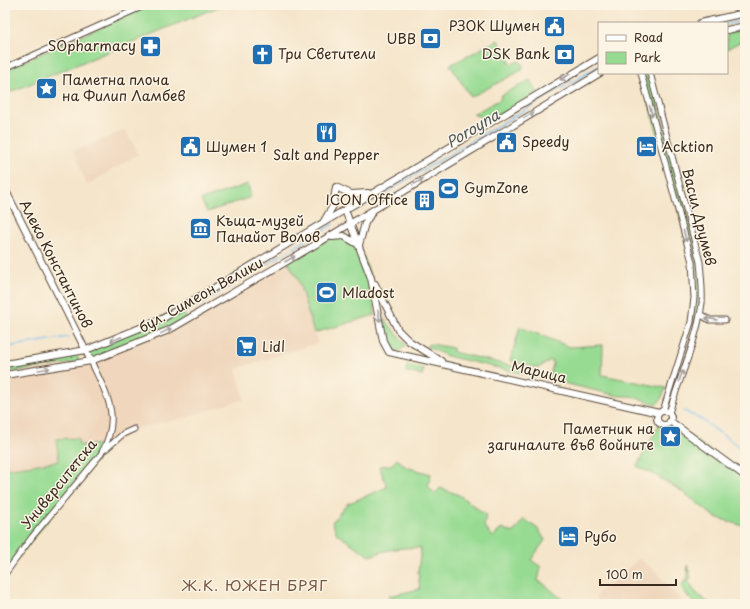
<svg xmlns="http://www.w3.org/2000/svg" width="750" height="609" font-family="'Playpen Sans',sans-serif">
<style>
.built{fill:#efd6bc}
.green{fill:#97db93;stroke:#698258}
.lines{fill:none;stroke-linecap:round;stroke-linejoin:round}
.stream{stroke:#7abff1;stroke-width:1.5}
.tertiary-casing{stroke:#574638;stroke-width:7}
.secondary-casing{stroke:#574638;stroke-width:8}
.tertiary{stroke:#fff;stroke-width:5}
.secondary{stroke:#fff;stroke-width:6}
.oneway{stroke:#a79f9a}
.labels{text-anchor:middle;stroke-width:3;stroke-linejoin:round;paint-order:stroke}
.poi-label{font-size:14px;fill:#3b2a1e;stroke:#fcf5e5;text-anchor:start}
.street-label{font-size:14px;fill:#3b2a1e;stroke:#fcf5e5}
.water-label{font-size:15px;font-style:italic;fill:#4e575d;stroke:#fcf5e5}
.neighbourhood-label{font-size:15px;letter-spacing:1px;fill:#785744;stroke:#fcf5e5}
</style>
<rect width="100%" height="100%" fill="#fcf5e5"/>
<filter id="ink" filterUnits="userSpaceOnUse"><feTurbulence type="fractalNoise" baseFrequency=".025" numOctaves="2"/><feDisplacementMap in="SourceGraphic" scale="8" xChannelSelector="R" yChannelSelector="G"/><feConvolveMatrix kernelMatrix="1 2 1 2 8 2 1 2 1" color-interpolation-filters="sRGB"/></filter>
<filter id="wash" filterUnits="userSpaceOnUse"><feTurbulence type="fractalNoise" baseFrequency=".012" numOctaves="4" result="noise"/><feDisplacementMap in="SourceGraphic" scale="16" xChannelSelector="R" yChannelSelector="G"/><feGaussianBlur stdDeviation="0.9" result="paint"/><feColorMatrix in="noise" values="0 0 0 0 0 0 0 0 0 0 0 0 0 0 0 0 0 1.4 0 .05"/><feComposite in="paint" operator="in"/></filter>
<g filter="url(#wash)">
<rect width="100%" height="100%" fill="#f5e5ca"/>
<path class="built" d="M125,130L138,154L87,185L74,151Z
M287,261L298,279L317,343L236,369L245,399L187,417L134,429L101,454L99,445H78V438L56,439L59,461L5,469V375L78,364L149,339Z
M639,559L653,568L684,604H598L596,595Z"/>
<path class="green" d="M150,5H223L5,94V70Z
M745,29V39L727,49V33Z
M498,40L511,64L520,61L523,67L522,70L471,97L450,65Z
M641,73H650L700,262V314L695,323L693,321L692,262Z
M530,80L538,93L495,119L484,118L473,114L501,99L500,96Z
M248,184L251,197L207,212L201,200Z
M336,236L359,245L371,278L375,315L314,333L298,279L287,261Z
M181,308L187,319L91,361L86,350Z
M383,317L406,345L405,347L397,352L388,348Z
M520,327L570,347L603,345L602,375L666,388L660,401L656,404L631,396H619L447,356L426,346L430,344L453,348V352L550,375L553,364L551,360L538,368L510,361Z
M77,354L79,362L5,373V365Z
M407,365L424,369L422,375L406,372Z
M670,421L745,476V522L740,525L715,517L683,492L660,478L637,466L660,423L666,424Z
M78,438L79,445H99L101,454L5,574V469L59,461L56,439Z
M397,459L406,467L431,474L428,486L435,494L440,488L459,495L486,515L484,526L493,537L502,528L513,533L524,519L538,529L545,540L531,560L541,567L538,581C548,585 552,592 561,598L562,601L558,604H391L389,596L420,589L418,572L421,548C403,547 387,549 370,556L337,534L332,522L347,504L387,487L379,466L391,465Z
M687,565L691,578L688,579C692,591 701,598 711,604H694L681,587L682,586V584L685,583L684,580L688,579Z"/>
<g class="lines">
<path class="stream" d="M727,24L745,20
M356,210L599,66
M195,307L333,224
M184,313L188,310
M7,347L68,337
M684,411L702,420L745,451"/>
</g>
</g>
<g filter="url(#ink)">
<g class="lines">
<defs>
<path id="tertiary" d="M5,68L146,5
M641,73L692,262L694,298L691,322L663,411
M650,73L700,262C701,275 703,290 702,303C697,341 680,376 669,413
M700,314L709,320H725
M106,449L123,434L134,429
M5,574L32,537L101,454C122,417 107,396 91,361"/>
<path id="secondary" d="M700,23L745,13
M727,30L745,26
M5,189L91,361
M345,210L371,278L383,341L389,352L659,413
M324,221L333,206L336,187L351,194L368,193
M332,237L344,236L359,245L365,223L372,212
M375,284L398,330L409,341L441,361
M5,364L86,350L162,319L599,58
M5,375L91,361L169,330L325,239L600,73
M657 418a7 7 0 1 1 14 0a7 7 0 1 1-14 0Z
M670,421L745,476"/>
</defs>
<use href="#tertiary" class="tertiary-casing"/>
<use href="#secondary" class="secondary-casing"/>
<use href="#tertiary" class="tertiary"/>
<use href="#secondary" class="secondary"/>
</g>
<defs><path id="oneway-shaft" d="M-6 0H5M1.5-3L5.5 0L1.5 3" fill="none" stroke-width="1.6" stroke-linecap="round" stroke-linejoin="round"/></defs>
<g class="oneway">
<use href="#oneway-shaft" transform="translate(565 77) rotate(150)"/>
<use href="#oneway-shaft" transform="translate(651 111) rotate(75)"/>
<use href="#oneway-shaft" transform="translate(529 115) rotate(-30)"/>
<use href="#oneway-shaft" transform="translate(418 182) rotate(-31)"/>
<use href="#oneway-shaft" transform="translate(685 236) rotate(75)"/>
<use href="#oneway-shaft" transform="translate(290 259) rotate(-30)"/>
<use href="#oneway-shaft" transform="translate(379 316) rotate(79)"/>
<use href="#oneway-shaft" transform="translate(711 319) rotate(-172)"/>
<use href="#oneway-shaft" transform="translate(166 331) rotate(-26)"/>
<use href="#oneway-shaft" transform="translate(116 339) rotate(158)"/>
<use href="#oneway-shaft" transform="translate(44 369) rotate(-9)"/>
<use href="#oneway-shaft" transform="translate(681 376) rotate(-71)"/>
</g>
</g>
<defs>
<symbol id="civic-square" viewBox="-11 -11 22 22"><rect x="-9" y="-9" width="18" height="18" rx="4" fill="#1f6fb2" stroke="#fcf5e5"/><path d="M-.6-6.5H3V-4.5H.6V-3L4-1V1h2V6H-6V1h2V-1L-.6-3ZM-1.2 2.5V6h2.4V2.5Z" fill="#fff"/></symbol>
<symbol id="bank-square" viewBox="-11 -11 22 22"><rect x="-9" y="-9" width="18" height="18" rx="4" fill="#1f6fb2" stroke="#fcf5e5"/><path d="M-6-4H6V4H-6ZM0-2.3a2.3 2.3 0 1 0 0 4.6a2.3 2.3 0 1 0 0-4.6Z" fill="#fff"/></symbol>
<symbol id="pharmacy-square" viewBox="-11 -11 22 22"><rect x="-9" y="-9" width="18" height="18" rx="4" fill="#1f6fb2" stroke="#fcf5e5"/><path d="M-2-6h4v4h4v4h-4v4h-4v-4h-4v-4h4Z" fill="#fff"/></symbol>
<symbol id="church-square" viewBox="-11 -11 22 22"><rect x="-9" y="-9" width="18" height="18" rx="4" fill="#1f6fb2" stroke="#fcf5e5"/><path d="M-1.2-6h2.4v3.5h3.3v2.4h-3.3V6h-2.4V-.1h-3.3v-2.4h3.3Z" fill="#fff"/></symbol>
<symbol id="sight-square" viewBox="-11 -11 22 22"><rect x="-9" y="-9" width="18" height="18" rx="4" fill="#1f6fb2" stroke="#fcf5e5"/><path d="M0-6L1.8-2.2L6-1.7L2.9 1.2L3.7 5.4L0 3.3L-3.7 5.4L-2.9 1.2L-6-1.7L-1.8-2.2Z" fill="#fff"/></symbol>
<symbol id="restaurant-square" viewBox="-11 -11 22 22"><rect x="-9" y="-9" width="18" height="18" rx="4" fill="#1f6fb2" stroke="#fcf5e5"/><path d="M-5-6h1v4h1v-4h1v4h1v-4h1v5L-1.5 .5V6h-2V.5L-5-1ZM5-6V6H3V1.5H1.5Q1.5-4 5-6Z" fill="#fff"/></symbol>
<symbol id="hotel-square" viewBox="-11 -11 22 22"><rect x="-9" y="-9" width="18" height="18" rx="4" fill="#1f6fb2" stroke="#fcf5e5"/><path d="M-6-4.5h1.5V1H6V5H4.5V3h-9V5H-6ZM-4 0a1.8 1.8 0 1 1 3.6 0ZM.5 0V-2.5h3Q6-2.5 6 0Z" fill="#fff"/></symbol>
<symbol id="stadium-square" viewBox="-11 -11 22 22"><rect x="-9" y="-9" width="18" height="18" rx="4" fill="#1f6fb2" stroke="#fcf5e5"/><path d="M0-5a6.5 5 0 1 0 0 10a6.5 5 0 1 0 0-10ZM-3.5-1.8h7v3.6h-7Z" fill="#fff"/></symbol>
<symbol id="building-square" viewBox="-11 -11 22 22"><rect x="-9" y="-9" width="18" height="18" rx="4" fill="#1f6fb2" stroke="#fcf5e5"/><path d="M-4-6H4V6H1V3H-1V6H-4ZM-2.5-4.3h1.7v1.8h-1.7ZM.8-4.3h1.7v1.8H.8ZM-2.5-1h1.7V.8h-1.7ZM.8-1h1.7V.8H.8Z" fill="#fff"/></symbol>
<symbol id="museum-square" viewBox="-11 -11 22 22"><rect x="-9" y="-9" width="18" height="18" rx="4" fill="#1f6fb2" stroke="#fcf5e5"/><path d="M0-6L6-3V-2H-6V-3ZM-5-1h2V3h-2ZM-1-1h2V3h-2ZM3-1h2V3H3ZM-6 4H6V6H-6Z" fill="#fff"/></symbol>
<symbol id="supermarket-square" viewBox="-11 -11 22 22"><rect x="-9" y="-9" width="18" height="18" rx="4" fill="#1f6fb2" stroke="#fcf5e5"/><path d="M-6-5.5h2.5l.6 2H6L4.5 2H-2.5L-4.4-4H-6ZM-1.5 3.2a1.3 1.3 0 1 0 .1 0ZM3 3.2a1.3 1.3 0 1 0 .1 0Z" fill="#fff"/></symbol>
</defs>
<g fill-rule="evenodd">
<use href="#civic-square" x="542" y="14" width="25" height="25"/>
<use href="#bank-square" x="418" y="26" width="25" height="25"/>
<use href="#pharmacy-square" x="138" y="34" width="25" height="25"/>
<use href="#church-square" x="250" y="42" width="25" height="25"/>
<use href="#bank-square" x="552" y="42" width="25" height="25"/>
<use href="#sight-square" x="34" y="76" width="25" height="25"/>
<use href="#restaurant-square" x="314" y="120" width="25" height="25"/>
<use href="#civic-square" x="494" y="130" width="25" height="25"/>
<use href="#civic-square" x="178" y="134" width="25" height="25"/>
<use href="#hotel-square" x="634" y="134" width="25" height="25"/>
<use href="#stadium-square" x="436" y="176" width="25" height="25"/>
<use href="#building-square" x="412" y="188" width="25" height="25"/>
<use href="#museum-square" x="188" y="216" width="25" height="25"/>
<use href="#stadium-square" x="314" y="280" width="25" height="25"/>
<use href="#supermarket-square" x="234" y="334" width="25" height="25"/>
<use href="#sight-square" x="658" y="424" width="25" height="25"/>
<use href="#hotel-square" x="556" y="524" width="25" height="25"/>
</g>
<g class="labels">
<g class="poi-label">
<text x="540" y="31" text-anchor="end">РЗОК Шумен</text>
<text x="416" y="44" text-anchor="end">UBB</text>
<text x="136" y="51" text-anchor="end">SOpharmacy</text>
<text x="278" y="59">Три Светители</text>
<text x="550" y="59" text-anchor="end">DSK Bank</text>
<text x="62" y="85">Паметна плоча<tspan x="62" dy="16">на Филип Ламбев</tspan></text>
<text x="522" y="147">Speedy</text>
<text x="206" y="152">Шумен 1</text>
<text x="662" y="152">Acktion</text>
<text x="326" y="160" text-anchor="middle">Salt and Pepper</text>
<text x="464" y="193">GymZone</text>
<text x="408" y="205" text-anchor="end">ICON Office</text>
<text x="216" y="226">Къща-музей<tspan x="216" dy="16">Панайот Волов</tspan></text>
<text x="342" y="298">Mladost</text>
<text x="262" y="352">Lidl</text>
<text x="654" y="434" text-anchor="end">Паметник на<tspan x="654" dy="16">загиналите във войните</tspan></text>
<text x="584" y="542">Рубо</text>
</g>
<g class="street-label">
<text transform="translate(699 217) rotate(76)" y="5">Васил Друмев</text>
<text transform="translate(56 264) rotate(63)" y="5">Алеко Константинов</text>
<text transform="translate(201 295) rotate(-29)" y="5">бул. Симеон Велики</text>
<text transform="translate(539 372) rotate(13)" y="5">Марица</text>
<text transform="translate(59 484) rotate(-51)" y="5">Университетска</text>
</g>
<g class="water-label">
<text transform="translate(473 129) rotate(-31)" y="5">Poroyna</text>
</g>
<g class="neighbourhood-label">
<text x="255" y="591">Ж.К. ЮЖЕН БРЯГ</text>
</g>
</g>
<rect width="750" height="609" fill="none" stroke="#fcf5e5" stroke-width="20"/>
<rect x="598" y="22" width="130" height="52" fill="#fcf5e5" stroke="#afa495"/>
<rect x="606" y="35" width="20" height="6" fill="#ffffff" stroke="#afa495"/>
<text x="634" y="42" font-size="12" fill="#3b2a1e">Road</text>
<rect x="606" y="52" width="20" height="12" fill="#97db93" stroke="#afa495"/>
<text x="634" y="62" font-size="12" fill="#3b2a1e">Park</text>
<path d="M600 579v6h76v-6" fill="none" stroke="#3b2a1e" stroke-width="2"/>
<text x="606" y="579" font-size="12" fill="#3b2a1e" stroke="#fcf5e5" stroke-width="3" paint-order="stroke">100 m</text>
</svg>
